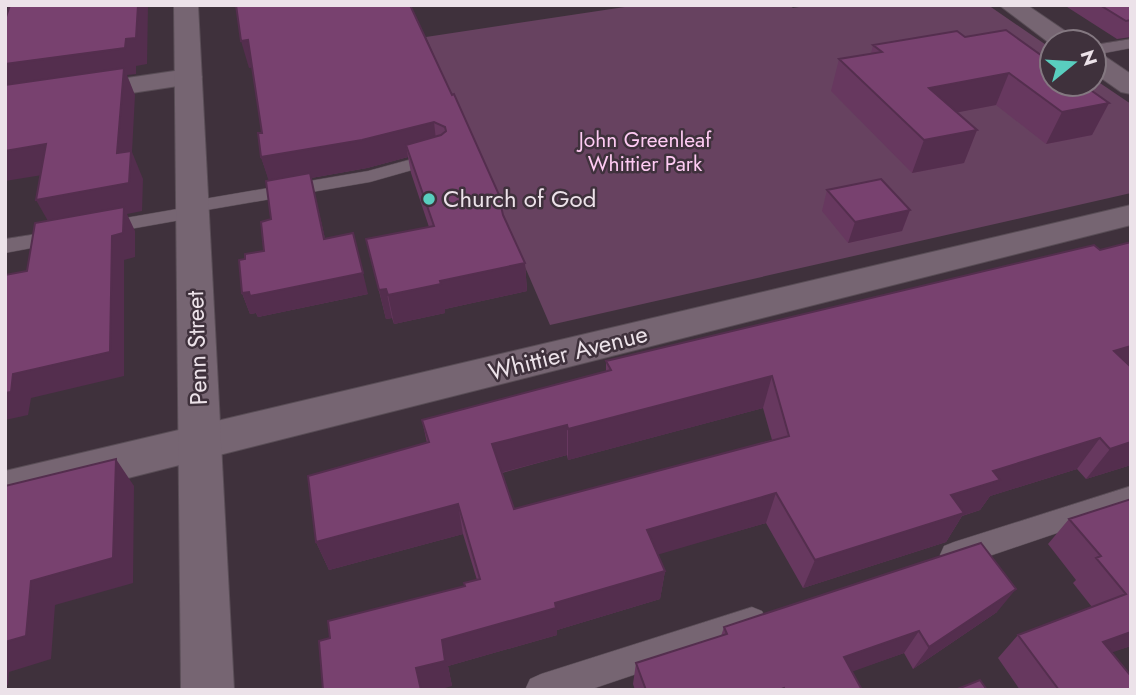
<svg xmlns="http://www.w3.org/2000/svg" width="1136" height="695" font-family="Jost,sans-serif">
<style>
.green{fill:#674260}
.lines{fill:none;stroke-linecap:round;stroke-linejoin:round}
.lane-casing{stroke:#594d56;stroke-width:1}
.street-casing{stroke:#594d56;stroke-width:2}
.secondary-casing{stroke:#594d56;stroke-width:2}
.lane{fill:#766572;fill-rule:evenodd}
.street{fill:#766572;fill-rule:evenodd}
.secondary{fill:#766572;fill-rule:evenodd}
.wall{fill:#67385f;fill-rule:evenodd}
.shaded-wall{fill:#542e4e}
.building{fill:#78416f;stroke:#542e4e;stroke-width:2;fill-rule:evenodd}
.poi-dot{fill:#59cebf;stroke:#3f313c;stroke-width:2.5}
.labels{text-anchor:middle;stroke-width:5;stroke-linejoin:round;paint-order:stroke}
.far-park-label{font-size:21px;fill:#fecbf3;stroke:#3f313c}
.poi-label{font-size:24px;fill:#ece2e9;stroke:#3f313c;text-anchor:start}
.street-label{font-size:24px;fill:#ece2e9;stroke:#3f313c}
</style>
<rect width="100%" height="100%" fill="#3f313c"/>
<path class="green" d="M638,5H789L793,8L811,5H988L1052,49V84H1094V79L1131,104V193L550,325L426,37Z"/>
<g class="lines">
<defs>
<path id="lane" d="M1131,39V48L1094,55V45Z
M438,152L447,157L444,161L370,182L201,211L199,216L192,218L102,234L95,232L92,228L95,224L102,222L183,208L185,203L192,201L368,171Z
M62,230L69,231L72,236L69,241L5,253V239Z
M1131,486V508L954,568L944,564L940,555L944,546L954,542Z
M752,607L762,611L767,621L762,631L752,635L589,690H525L530,679L541,674Z"/>
<path id="street" d="M999,5H1027L1074,37L1078,42H1052V45Z
M1094,53L1103,55L1131,74V94L1121,92L1094,73Z
M188,69L198,71L202,77L198,83L5,112V96Z
M1131,205V225L5,509V471Z"/>
<path id="secondary" d="M174,5H198L234,690H181Z"/>
</defs>
<use href="#lane" class="lane-casing"/>
<use href="#street" class="street-casing"/>
<use href="#secondary" class="secondary-casing"/>
<use href="#lane" class="lane"/>
<use href="#street" class="street"/>
<use href="#secondary" class="secondary"/>
</g>
<path class="wall" d="M410,5L525,263L527,291L445,309V313L394,324L392,318L386,319L366,239L429,227L411,173L408,157L367,168L311,178L325,239L368,294L258,317L256,313L250,314L242,293L245,259L264,251L271,219L269,180L261,157L262,133L252,67L249,68Z
M1064,5H1131V37L1117,39Z
M965,37L1109,103L1092,135L1046,144L996,105L957,112L977,130L964,163L912,173L831,91L839,59L871,54L873,45Z
M827,190L910,210L902,231L848,243L822,211Z
M1094,245L1131,465L1086,479L1077,469L990,496L980,510L962,516L946,542L803,588L766,523L657,554L665,571L660,599L557,630V635L448,666L452,686L330,638L465,586L477,580L463,534L329,570L316,542L427,443L422,420L606,372V361ZM763,408L772,440L514,509L502,473L567,455L568,460Z
M1131,499V646L1111,652L1131,690H1020L998,658L1018,635L1092,607L1073,583L1076,580L1048,544L1069,519Z
M997,612L913,669L904,653L852,671L862,690H635L633,684L636,663L721,636L724,627Z"/>
<path class="shaded-wall" d="M138,5H148L147,64L136,66V74L127,75L135,95L132,152L143,179L142,211L127,214L135,231V257L124,260V376L31,398L28,415L5,420V393L13,374L52,228L36,200L129,183L5,91V64L126,39Z
M248,40L256,67L249,68L241,41Z
M1009,73L996,105L918,120L929,88Z
M1109,103L1092,135L1046,144L1062,112Z
M434,122L437,149L406,145L408,157L367,168L311,178L330,260L270,185L261,157Z
M977,130L964,163L912,173L924,140Z
M46,144L61,172L5,181V151Z
M910,210L902,231L848,243L855,222Z
M525,263L527,291L445,309V313L394,324L388,295L440,281Z
M363,273L368,294L258,317L256,313L250,314L242,293Z
M386,289L392,318L386,319L379,290Z
M1131,346V371L1114,351Z
M772,376L763,408L568,460V429Z
M567,425V455L496,474L492,444Z
M1100,438L1077,469L990,496L980,510L962,516L946,542L803,588L815,560L951,495L993,471Z
M1131,442V465L1086,479L1110,449Z
M116,459L134,486L133,583L55,605L51,659L9,672L8,685H5V642L31,581Z
M776,493L766,523L643,559L647,530Z
M458,504L463,534L329,570L316,542Z
M665,571L660,599L557,630V635L448,666L452,686L438,690H421L416,668L442,640L555,603Z
M1016,589L997,612L913,669L929,647Z
M919,631L904,653L832,679L844,657Z
M1131,632V646L1078,664L1103,642Z"/>
<path class="building" d="M10,5H138L136,38L126,39L125,48L5,64V20Z
M236,5H410L452,95L454,94L504,206H501L503,215L525,263L440,281L441,284L388,295L386,289L379,290L366,239L434,226L406,145L441,135L446,131L445,127L434,122L362,140L261,157L258,133H262L248,40L241,41Z
M1100,5H1131V20L1126,21Z
M1006,30L1052,63V84H1082L1109,103L1062,112L1009,73L929,88L977,130L924,140L839,59L882,52L873,45L957,31L965,37Z
M124,68L117,153L131,151L129,183L36,200L46,144L5,151V85Z
M310,173L324,239L353,233L363,273L250,296L249,292L242,293L239,260L245,259V254L264,251L261,222L271,219L266,181Z
M881,179L910,210L855,222L827,190Z
M124,207L123,233L112,236L110,352L13,374L11,392L5,393V275L27,271L35,223Z
M1131,242V346L1114,351L1131,367V442L1110,449L1100,438L993,471L1000,480L951,495L964,513L815,560L776,493L647,530L665,571L555,603L556,608L442,640L445,661L416,668L421,690H323L319,641L330,638L328,621L465,586L464,583L480,579L458,504L316,542L308,476L429,442L422,420L611,370L606,361L1094,245L1100,250ZM772,376L789,436L514,509L492,444L567,425L568,429Z
M116,459L113,558L31,581L26,636L5,642V486Z
M1131,499V632L1103,642L1131,676V690H1059L1018,635L1126,594L1096,558L1101,556L1069,519Z
M981,543L1016,589L929,647L919,631L844,657L862,690H785L784,688L779,690H646L636,663L727,634L724,627Z
M980,680L987,690H955Z"/>
<circle class="poi-dot" cx="429" cy="199" r="7"/>
<g class="labels">
<g class="far-park-label">
<text x="645" y="147">John Greenleaf<tspan x="645" dy="24">Whittier Park</tspan></text>
</g>
<g class="poi-label">
<text x="443" y="207">Church of God</text>
</g>
<g class="street-label">
<text transform="translate(197 348) rotate(-92)" y="8">Penn Street</text>
<text transform="translate(568 353) rotate(-14)" y="8">Whittier Avenue</text>
</g>
</g>
<rect width="1136" height="695" fill="none" stroke="#ece2e9" stroke-width="14"/>
<g transform="translate(1073 63) rotate(72)"><circle r="33" fill="#3f313c" stroke="#847881" stroke-width="2"/>
<path d="M0-5L12 26L0 18L-12 26Z" fill="#59cebf"/>
<text y="-10" font-size="19" font-weight="bold" text-anchor="middle" fill="#ece2e9">N</text>
</g>
</svg>
